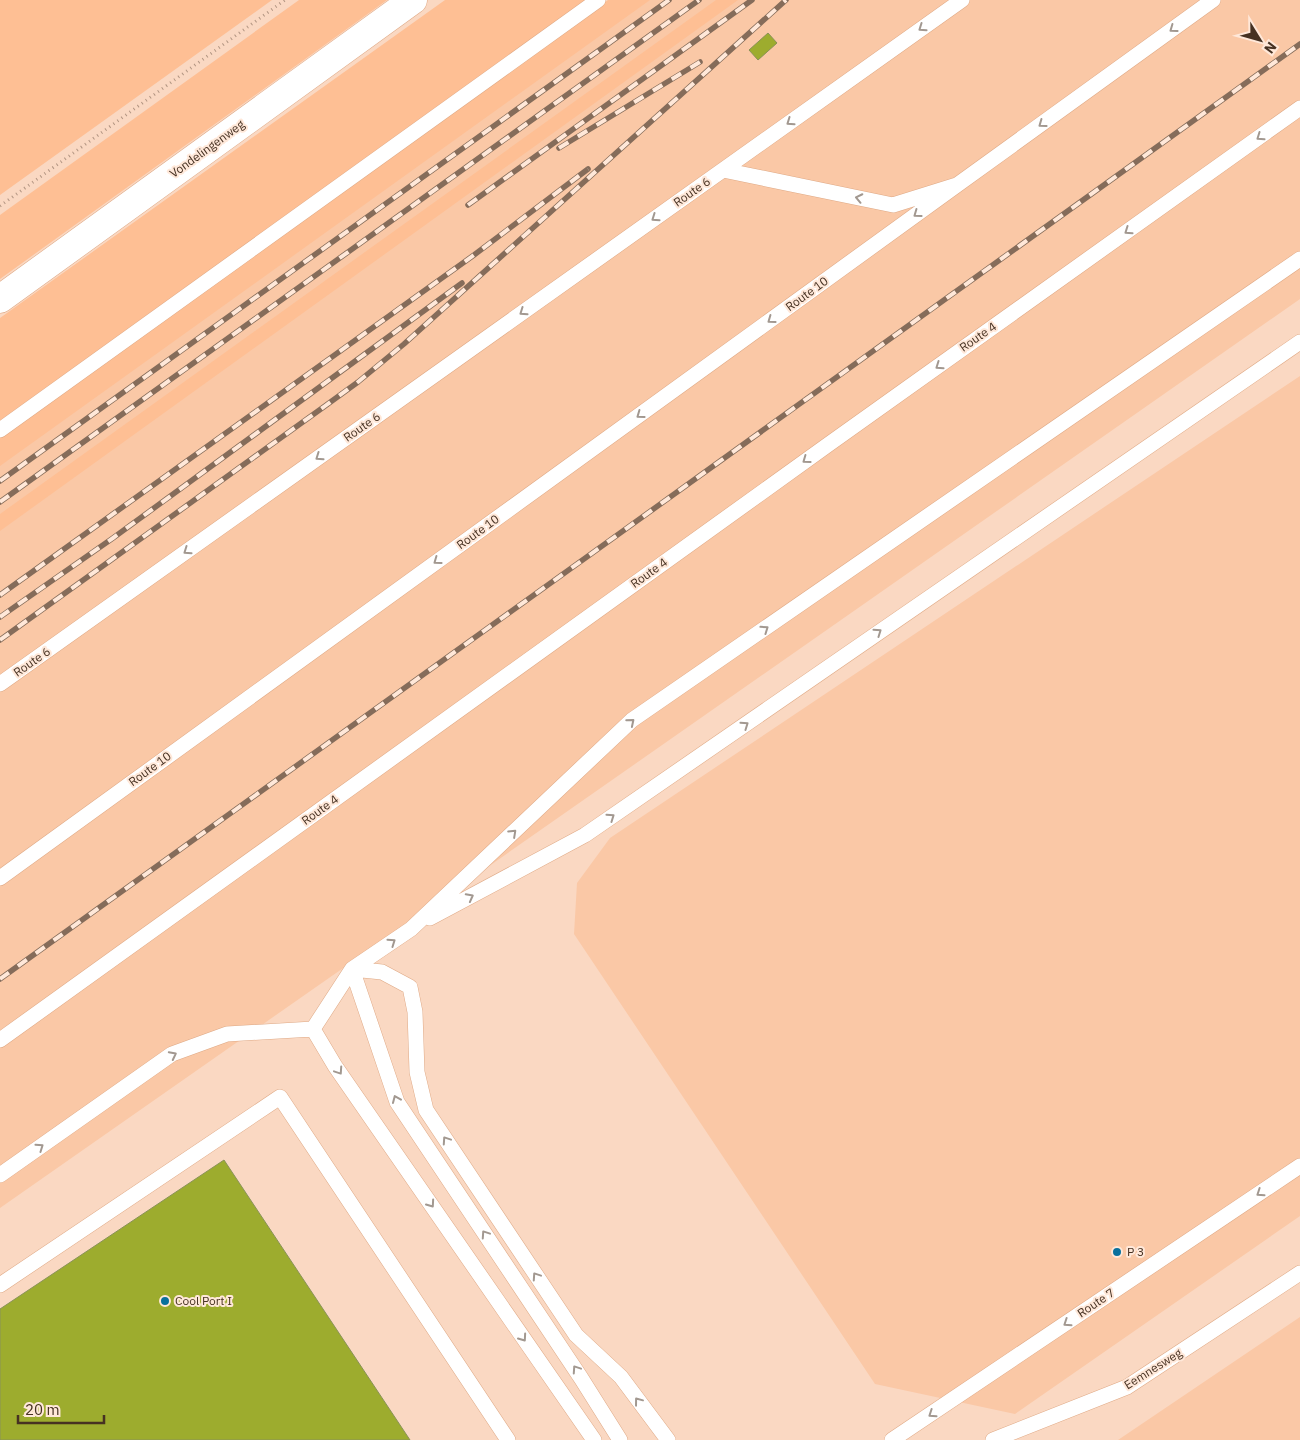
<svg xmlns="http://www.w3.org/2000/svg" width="1300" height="1440" font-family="'IBM Plex Sans',sans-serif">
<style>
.built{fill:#fac8a6}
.green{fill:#febf94}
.building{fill:#9dac2e;stroke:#899258}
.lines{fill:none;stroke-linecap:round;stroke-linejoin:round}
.lane-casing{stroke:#dfa985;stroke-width:16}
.secondary-casing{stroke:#dfa985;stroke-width:29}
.path{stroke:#b29582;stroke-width:3;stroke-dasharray:1 4;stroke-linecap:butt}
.lane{stroke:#fff;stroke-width:15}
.secondary{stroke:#fff;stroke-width:28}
.rail-casing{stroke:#856c5a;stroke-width:5.5}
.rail{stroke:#ffe8d9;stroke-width:4;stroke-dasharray:11;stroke-linecap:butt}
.oneway{stroke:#a29890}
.poi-dot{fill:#09709d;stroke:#ffe8d9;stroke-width:2}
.labels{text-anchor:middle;stroke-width:4;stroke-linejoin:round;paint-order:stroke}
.street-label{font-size:12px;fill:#463122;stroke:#ffe8d9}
.poi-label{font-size:12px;fill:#463122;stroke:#ffe8d9;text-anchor:start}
</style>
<rect width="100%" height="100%" fill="#fad8c2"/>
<path class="built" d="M617,0H1300V299L0,1208V444Z
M1300,376V1216L1015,1414L875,1384L574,934L577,883L610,838Z
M1300,1317V1440H1118Z"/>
<path class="green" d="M0,0H272L0,195Z
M299,0H387L0,279V215Z
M445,0H588L0,422V318Z
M608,0H650L0,466V437Z
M716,0H738L0,531V514Z"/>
<path class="building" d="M768,33L777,43L758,60L749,50Z
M224,1160L410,1440H0V1309Z"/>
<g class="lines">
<defs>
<path id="lane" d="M723,170L893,205L957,185L1213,0
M0,430L598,0
M0,684L962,0
M0,878L957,185
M430,918L585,835L1300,342
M352,969L382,972L410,987L415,1012L417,1072L426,1110L576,1335L621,1377L668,1440
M352,969L397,1102L581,1378L620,1440
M313,1029L352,969L411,929L632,720L1300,259
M313,1029L335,1066L594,1440
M0,1040L829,444L1300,108
M0,1175L172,1054L227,1034L313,1029
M0,1285L280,1097L508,1440
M892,1440L1300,1166
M993,1440L1127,1387L1300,1273"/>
<path id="secondary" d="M0,299L413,0"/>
</defs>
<use href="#lane" class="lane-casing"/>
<use href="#secondary" class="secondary-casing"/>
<path class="path" d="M0,206L285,0"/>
<use href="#lane" class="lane"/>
<use href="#secondary" class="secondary"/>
<defs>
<path id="rail" d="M559,148L700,62
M468,205L752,0
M0,481L669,0
M0,502L699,0
M0,595L474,255L588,169
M0,617L113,538L462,283
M0,640L325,406L358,382L404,344L786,0
M0,979L1300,44"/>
</defs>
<use href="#rail" class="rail-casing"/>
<use href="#rail" class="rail"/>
</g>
<defs><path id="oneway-chevron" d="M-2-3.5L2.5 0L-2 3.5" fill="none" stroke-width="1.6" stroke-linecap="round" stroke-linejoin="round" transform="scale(1.25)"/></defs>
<g class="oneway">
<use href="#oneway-chevron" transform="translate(922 28) rotate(145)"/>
<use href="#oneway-chevron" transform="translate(1173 29) rotate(144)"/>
<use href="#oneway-chevron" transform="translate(790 122) rotate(145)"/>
<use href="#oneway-chevron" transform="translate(1042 124) rotate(144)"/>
<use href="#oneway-chevron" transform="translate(1260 137) rotate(145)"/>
<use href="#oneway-chevron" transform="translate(859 198) rotate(-168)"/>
<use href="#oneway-chevron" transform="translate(917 214) rotate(144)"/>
<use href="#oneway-chevron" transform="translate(655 218) rotate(145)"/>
<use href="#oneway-chevron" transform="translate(1128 231) rotate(145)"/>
<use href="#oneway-chevron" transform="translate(523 312) rotate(145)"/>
<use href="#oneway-chevron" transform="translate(771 320) rotate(144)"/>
<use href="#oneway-chevron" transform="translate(939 366) rotate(145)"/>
<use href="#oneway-chevron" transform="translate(640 415) rotate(144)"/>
<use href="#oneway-chevron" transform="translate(319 457) rotate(145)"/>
<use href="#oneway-chevron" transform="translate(806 460) rotate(144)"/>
<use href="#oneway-chevron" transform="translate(187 551) rotate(145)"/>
<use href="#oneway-chevron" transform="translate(437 561) rotate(144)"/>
<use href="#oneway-chevron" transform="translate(765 629) rotate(-35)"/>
<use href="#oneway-chevron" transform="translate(878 632) rotate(-35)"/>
<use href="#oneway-chevron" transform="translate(631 722) rotate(-40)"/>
<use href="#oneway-chevron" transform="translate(745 725) rotate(-35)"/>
<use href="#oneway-chevron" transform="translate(611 817) rotate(-35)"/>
<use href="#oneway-chevron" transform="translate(513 833) rotate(-43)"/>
<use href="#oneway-chevron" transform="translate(470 897) rotate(-28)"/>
<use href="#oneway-chevron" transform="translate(392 942) rotate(-35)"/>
<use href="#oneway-chevron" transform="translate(173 1055) rotate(-27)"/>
<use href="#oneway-chevron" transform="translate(339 1071) rotate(56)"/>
<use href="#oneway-chevron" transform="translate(396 1099) rotate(-113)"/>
<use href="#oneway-chevron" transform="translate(446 1140) rotate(-124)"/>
<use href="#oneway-chevron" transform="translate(40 1147) rotate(-35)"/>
<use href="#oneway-chevron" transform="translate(1260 1193) rotate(146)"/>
<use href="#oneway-chevron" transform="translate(431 1204) rotate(55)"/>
<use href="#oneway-chevron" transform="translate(485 1234) rotate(-124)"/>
<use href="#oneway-chevron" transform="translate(536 1276) rotate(-124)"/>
<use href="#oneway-chevron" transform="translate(1067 1323) rotate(146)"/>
<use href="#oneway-chevron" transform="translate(523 1338) rotate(55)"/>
<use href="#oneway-chevron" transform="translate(576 1369) rotate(-124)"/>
<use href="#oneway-chevron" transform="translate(638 1401) rotate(-127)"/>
<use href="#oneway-chevron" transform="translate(932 1414) rotate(146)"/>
</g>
<g class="poi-dot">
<circle cx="1117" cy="1252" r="5"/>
<circle cx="165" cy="1301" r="5"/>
</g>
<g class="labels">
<g class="street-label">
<text transform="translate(207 149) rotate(-36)" y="4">Vondelingenweg</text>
<text transform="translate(692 192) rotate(-35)" y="4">Route 6</text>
<text transform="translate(807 294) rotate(-36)" y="4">Route 10</text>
<text transform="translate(978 337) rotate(-35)" y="4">Route 4</text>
<text transform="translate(362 427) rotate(-35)" y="4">Route 6</text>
<text transform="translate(478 532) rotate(-36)" y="4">Route 10</text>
<text transform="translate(649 573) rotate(-36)" y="4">Route 4</text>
<text transform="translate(32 662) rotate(-35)" y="4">Route 6</text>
<text transform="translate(150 769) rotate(-36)" y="4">Route 10</text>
<text transform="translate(320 810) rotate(-36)" y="4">Route 4</text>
<text transform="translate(1096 1303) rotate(-34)" y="4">Route 7</text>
<text transform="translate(1153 1369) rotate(-32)" y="4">Eemnesweg</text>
</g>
<g class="poi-label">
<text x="1127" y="1256">P 3</text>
<text x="175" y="1305">Cool Port I</text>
</g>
</g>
<g transform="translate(1260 40) rotate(127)" stroke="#ffe8d9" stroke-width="4" paint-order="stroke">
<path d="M0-4L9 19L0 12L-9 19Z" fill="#463122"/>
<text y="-8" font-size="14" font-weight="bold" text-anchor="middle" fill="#463122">N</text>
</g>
<path d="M18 1415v8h86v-8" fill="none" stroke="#463122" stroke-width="2.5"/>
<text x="25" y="1415" font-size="15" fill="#463122" stroke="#ffe8d9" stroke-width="4" paint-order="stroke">20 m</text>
</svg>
